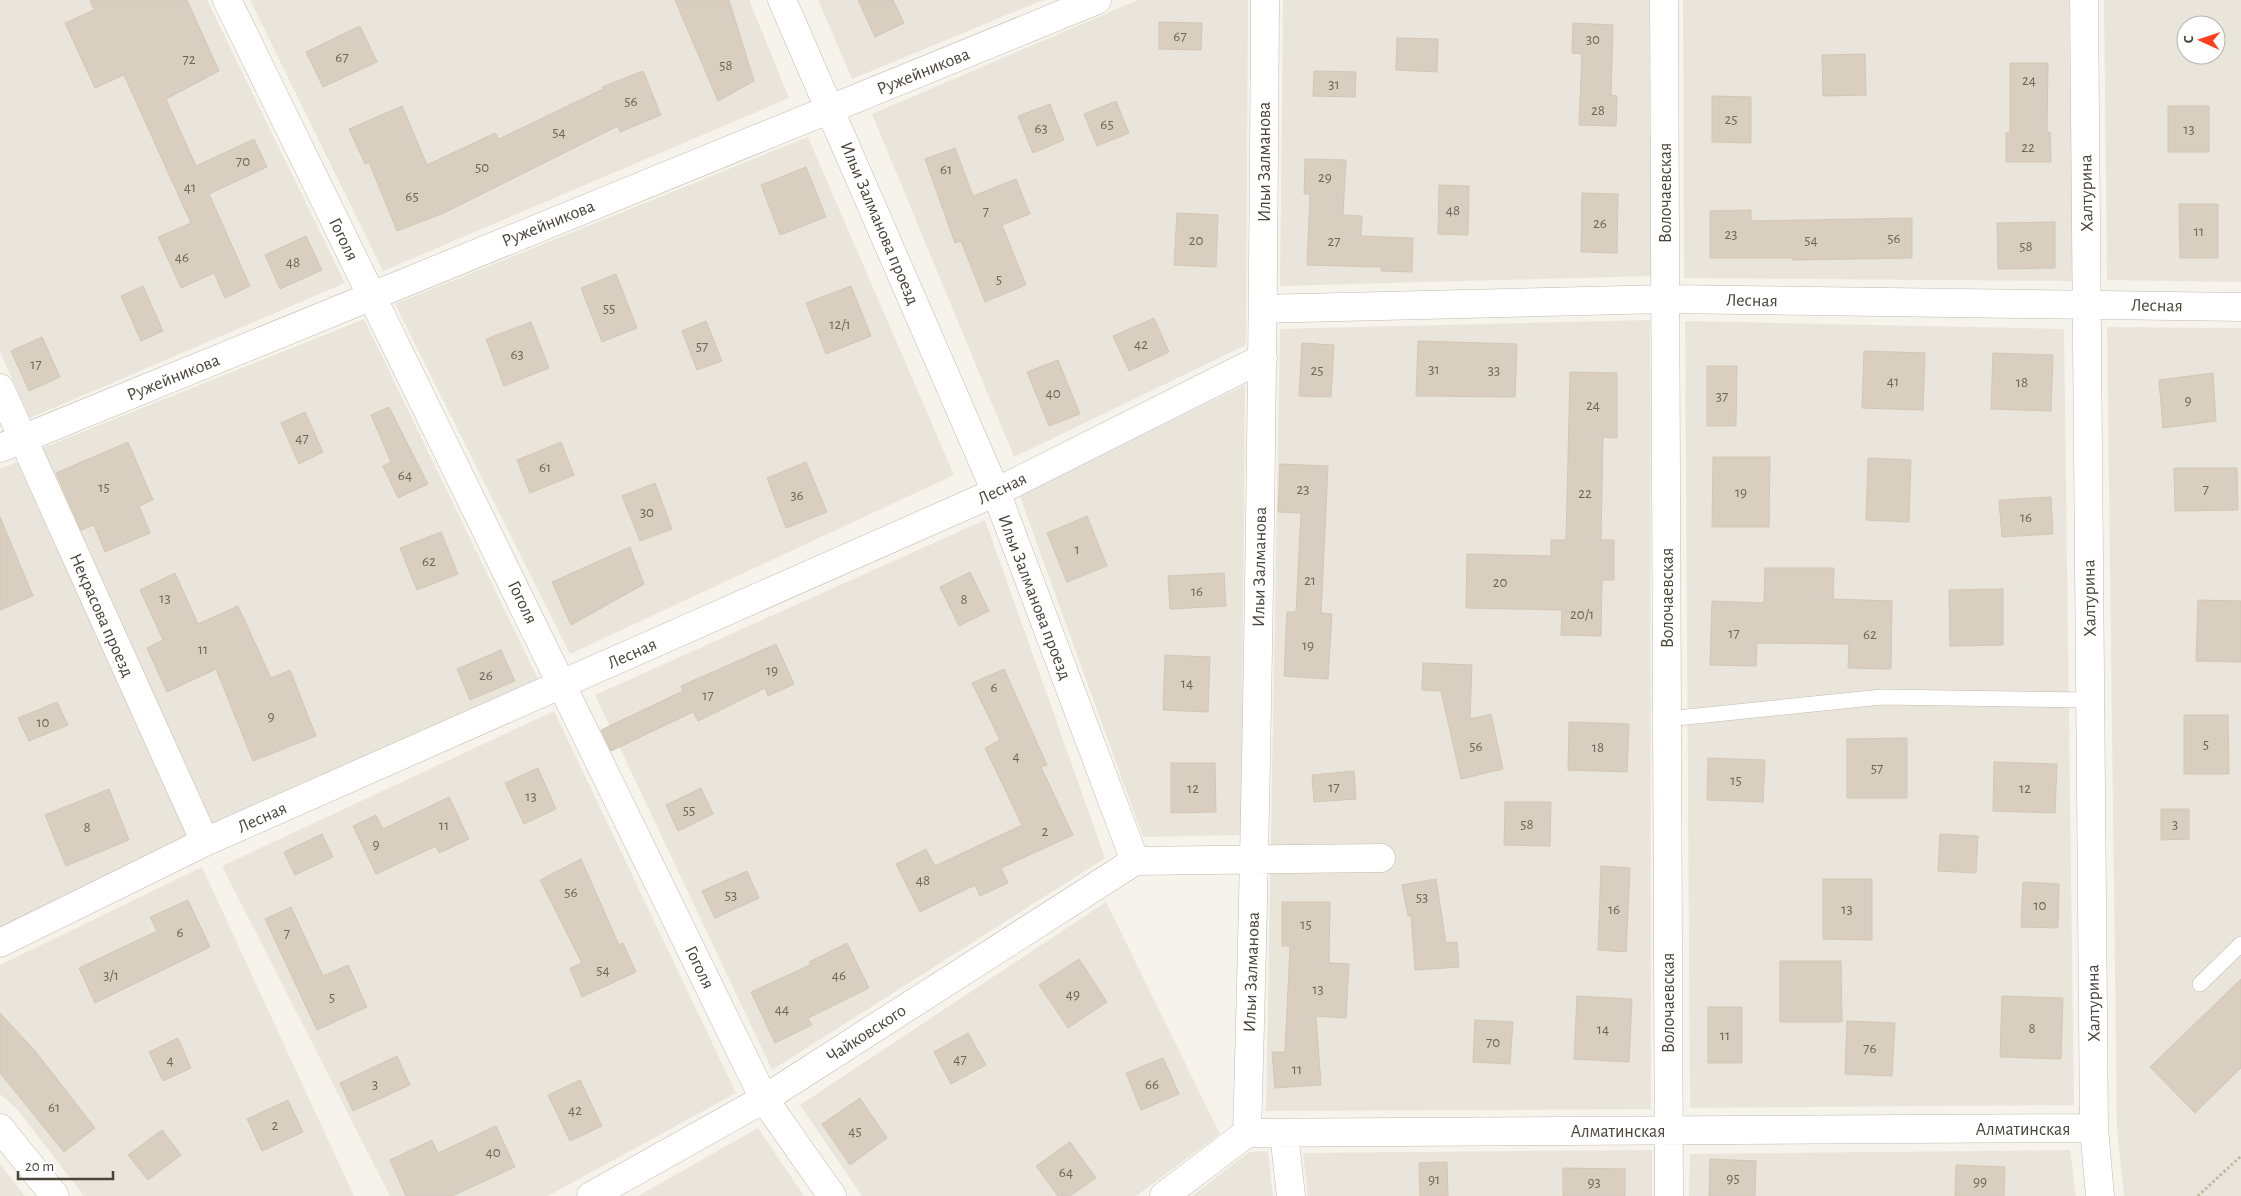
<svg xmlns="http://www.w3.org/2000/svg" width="2241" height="1196" font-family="'Alegreya Sans',sans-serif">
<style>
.residential{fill:#eae5da;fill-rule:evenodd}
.building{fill:#d8cfc1;stroke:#d3c7b4}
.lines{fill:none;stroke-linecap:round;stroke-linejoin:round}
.service-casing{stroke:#c2bbae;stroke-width:16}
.minor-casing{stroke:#c2bbae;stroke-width:29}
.path{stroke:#c4b79f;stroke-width:3;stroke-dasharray:2.5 2.5;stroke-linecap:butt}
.service{stroke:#fff;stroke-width:15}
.minor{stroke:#fff;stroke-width:28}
.labels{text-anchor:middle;stroke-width:4;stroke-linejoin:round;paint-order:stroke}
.number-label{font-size:15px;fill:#6e675b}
.street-label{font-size:18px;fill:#4b4439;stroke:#fff}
</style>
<rect width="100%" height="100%" fill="#f6f3ec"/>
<path class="residential" d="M0,0H207L345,283L30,418L0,352Z
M250,0H749L789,98L383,271Z
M818,0H1043L852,79Z
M1138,0H1248L1246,345L1014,457L872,114Z
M1283,0H1649L1651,276L1280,286Z
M1683,0H2069L2073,281L1684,278Z
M2104,0H2241V282L2107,280ZM2186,25H2216V55H2186Z
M808,137L954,475L570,654L395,304Z
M364,319L538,679L209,831L40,449Z
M1650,320L1651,1109L1266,1111L1280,329Z
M1685,321L2064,329L2074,1105L1690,1108Z
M2107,327L2241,328V1196H2124L2117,1130Z
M1245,385L1241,835L1143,837L1019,494Z
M17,462L190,838L0,927V469Z
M985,520L1105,858L772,1070L595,695Z
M554,711L736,1093L548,1196H390L222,866Z
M202,867L354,1196H84L17,1109L0,1094V965Z
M1106,902L1220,1134L1136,1196H862L800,1105Z
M758,1128L804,1196H638Z
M1652,1150V1196H1308L1303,1153Z
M2070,1150L2076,1196H1689L1690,1154Z
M1268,1151L1273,1196H1192L1249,1152Z
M0,1164L25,1196H26H0Z"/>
<path class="building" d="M90,0H187L219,71L166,99L196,166L254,139L267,167L209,194L250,286L225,298L214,273L181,288L158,237L191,223L124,75L95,88L65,23L94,10Z
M675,0H729L754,81L718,101Z
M858,0H893L904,23L875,37Z
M1159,22L1202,23L1201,50L1159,49Z
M1573,23L1613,25L1611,95L1617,96L1616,126L1579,125L1582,54L1572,53Z
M360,26L377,62L323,87L306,52Z
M1397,38L1438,39L1437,72L1396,70Z
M1865,54L1866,95L1823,96L1822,55Z
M2010,63H2048L2047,132H2050L2051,162H2006V133H2010Z
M643,71L661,115L620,132L618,126L446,212L397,231L369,162L365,164L349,129L402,106L427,165L495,133L499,139L603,89L602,87Z
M1314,71L1356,72L1355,97L1313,96Z
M1712,96L1751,97V143L1712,142Z
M1116,101L1129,133L1097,146L1084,114Z
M1050,104L1064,140L1033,153L1018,116Z
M2168,106H2209V152H2168Z
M955,148L973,196L1016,179L1030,214L1002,225L1026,285L985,302L961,241L955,243L925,159Z
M1305,159L1346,160L1343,215L1362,216L1361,236L1413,238L1412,272L1381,271V267L1307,265L1310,194H1304Z
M806,167L826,217L780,235L761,185Z
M1439,185L1469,186L1468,235L1438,234Z
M1582,193L1618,194L1617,253L1581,252Z
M2179,204H2218V258H2180Z
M1751,210V221L1912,218V258L1793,260V258H1710V211Z
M1177,213L1218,215L1216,267L1174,265Z
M2055,222V268L1998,269L1997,223Z
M306,236L322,270L280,289L265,255Z
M616,274L637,328L602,342L581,288Z
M143,286L163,331L141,341L121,296Z
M851,286L871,336L826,354L806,303Z
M1154,318L1169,352L1129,371L1113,336Z
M706,321L722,361L697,370L682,331Z
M531,322L549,368L504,386L486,339Z
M42,337L60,377L29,391L11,351Z
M1418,341L1517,344L1515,397L1416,396Z
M1302,343L1334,345L1331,397L1299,396Z
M1864,351L1925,353L1923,410L1862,408Z
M1993,353L2053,355L2051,411L1991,409Z
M1058,360L1080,414L1049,426L1027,372Z
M1707,366H1737L1736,426H1707Z
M1570,372L1617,373V438L1603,437L1601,540H1614V580H1602L1601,636L1561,635L1562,610L1466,608L1467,554L1551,556V540H1566Z
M2213,373L2216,421L2163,428L2159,380Z
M389,407L428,484L398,498L383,466L391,462L371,415Z
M305,412L323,452L299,464L281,423Z
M128,442L153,500L139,506L150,533L105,552L94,525L81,530L56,473Z
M561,442L574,475L530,493L517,460Z
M1713,457H1770L1769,527H1712Z
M1868,458L1911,460L1909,522L1866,520Z
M806,462L827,512L786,528L767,478Z
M1280,464L1328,466L1321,613L1332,614L1328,679L1284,676L1287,612H1296L1301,513L1278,512Z
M2174,468H2237L2238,510L2175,511Z
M655,483L672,529L640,541L622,496Z
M2051,497L2053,534L2002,537L1999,500Z
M1087,516L1107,566L1067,582L1047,533Z
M0,517L33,596L0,610Z
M441,532L458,574L417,590L400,548Z
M630,547L644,584L571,625L552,582Z
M1765,568H1834L1833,599L1892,601L1891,669L1848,668L1849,644L1757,643L1756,666L1710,665L1712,601L1764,603Z
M970,572L989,611L959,626L940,587Z
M175,573L198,624L238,606L271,678L290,670L316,736L253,761L216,669L167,692L147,648L163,640L140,590Z
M1224,573L1226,606L1170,609L1168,576Z
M2003,589V645L1950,646L1949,590Z
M2198,600L2241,601V662L2196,661Z
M776,644L794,684L768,696L765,688L698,721L693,712L611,751L601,730L683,691L681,686Z
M501,650L515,681L470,700L457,669Z
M1165,655L1210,657L1208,712L1163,710Z
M1423,663L1472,665L1470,719L1491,714L1503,769L1461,779L1441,691L1422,690Z
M1004,669L1047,765L1041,767L1073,835L1001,868L1008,883L980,896L975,885L920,912L896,864L926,849L935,866L1022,825L985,748L1000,740L972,683Z
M57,702L68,725L29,741L18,718Z
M2184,715H2228L2229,774H2184Z
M1569,722L1629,724L1627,772L1568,770Z
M1907,738V798H1847V739Z
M1708,758L1765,760L1763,802L1707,800Z
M1994,762L2057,764L2055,813L1993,811Z
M1171,763H1215L1216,812L1171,813Z
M538,768L556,809L524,824L505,783Z
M1354,771L1356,799L1314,802L1312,775Z
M701,788L713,814L678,831L666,805Z
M109,789L129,840L66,866L45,815Z
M449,797L469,839L439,853L436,846L376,874L353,826L376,815L383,829Z
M1505,802H1551L1550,846L1504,845Z
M2161,809H2189V839L2161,840Z
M322,834L333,857L295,875L284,852Z
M1940,834L1978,836L1976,873L1938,871Z
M581,859L619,945L623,943L636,972L582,997L570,968L582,963L540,880Z
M1601,866L1630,868L1626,952L1598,950Z
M747,871L759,898L715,918L702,891Z
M1436,879L1446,943L1457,942L1459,967L1415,970L1411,915L1408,916L1402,885Z
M1823,879H1872V940L1823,939Z
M2023,882L2059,884L2058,928L2021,927Z
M188,900L210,947L95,1003L79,968L157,931L150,917Z
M1282,902H1330L1329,963L1349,964L1346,1018L1316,1016L1321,1085L1275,1088L1272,1052H1285L1290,946H1282Z
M291,907L323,976L348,965L367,1007L317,1030L265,919Z
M847,943L869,988L808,1018L812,1025L775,1043L751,992L810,965L809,962Z
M1079,959L1107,1002L1068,1028L1039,985Z
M1780,961H1841L1842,1022H1780Z
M2241,979V1068L2195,1113L2150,1067Z
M1577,996L1632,999L1629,1062L1574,1059Z
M2002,996L2063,998L2061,1059L2000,1057Z
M1708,1007H1742V1063H1708Z
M0,1013L36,1052L95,1128L64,1152L0,1073Z
M1475,1020L1513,1022L1510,1064L1473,1062Z
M1847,1021L1895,1023L1892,1076L1845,1074Z
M968,1033L986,1065L951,1084L934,1052Z
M178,1038L191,1068L163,1081L149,1052Z
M397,1056L410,1085L353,1111L340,1083Z
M1163,1058L1179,1094L1141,1110L1126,1073Z
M580,1080L602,1126L570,1141L548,1095Z
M860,1098L887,1138L850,1165L822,1124Z
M288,1100L303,1132L262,1151L247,1119Z
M496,1126L515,1167L452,1196H406L390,1160L432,1140L438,1153Z
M162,1130L181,1155L148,1180L128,1155Z
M1070,1142L1096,1178L1070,1196H1058L1036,1166Z
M1710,1159L1756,1161L1755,1196H1709Z
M1447,1162L1448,1196H1420L1419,1163Z
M1956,1165L2005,1167L2004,1196H1955Z
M1563,1168L1625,1169V1196H1563Z"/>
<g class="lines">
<defs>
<path id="service" d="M1667,719L1882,697L2090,700
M2200,984L2241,944"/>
<path id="minor" d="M227,0L764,1099L832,1196
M782,0L996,492L1135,861
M1664,0L1669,1196
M2084,0L2094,1128L2100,1196
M1263,309L1665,299L2241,307
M0,388L205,842
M0,448L1097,0
M1135,861L1381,858
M0,943L205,842L996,492L1263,358
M0,1128L55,1196
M1247,1133C1258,756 1263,378 1265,0
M1284,1133L1291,1196
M591,1196L764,1099L1135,861
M1164,1196L1247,1133L2094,1128"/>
</defs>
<use href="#service" class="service-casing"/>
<use href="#minor" class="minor-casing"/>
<path class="path" d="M2198,1196L2241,1156"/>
<use href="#service" class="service"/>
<use href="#minor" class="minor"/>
</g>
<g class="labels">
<g class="number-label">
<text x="1180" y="41">67</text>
<text x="1593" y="44">30</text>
<text x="342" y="62">67</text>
<text x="189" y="64">72</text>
<text x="726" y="70">58</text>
<text x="2029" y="85">24</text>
<text x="1334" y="89">31</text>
<text x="631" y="106">56</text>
<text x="1598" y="115">28</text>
<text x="1731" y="124">25</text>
<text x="1107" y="129">65</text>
<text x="1041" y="133">63</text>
<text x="2189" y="134">13</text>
<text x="559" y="137">54</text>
<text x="2028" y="152">22</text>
<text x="243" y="166">70</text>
<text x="482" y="172">50</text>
<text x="946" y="174">61</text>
<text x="1325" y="182">29</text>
<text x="190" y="192">41</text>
<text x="412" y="201">65</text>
<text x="1453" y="215">48</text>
<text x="986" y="216">7</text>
<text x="1600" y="228">26</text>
<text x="2199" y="236">11</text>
<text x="1731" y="239">23</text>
<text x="1894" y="243">56</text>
<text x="1196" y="245">20</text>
<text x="1811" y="245">54</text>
<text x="1334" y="246">27</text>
<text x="2026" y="251">58</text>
<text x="182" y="262">46</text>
<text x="293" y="267">48</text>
<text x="999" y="284">5</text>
<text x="609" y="313">55</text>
<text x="840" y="329">12/1</text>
<text x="1141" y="349">42</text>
<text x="702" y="351">57</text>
<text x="517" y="359">63</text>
<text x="36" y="369">17</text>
<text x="1434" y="374">31</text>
<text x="1317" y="375">25</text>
<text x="1494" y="375">33</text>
<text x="1893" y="386">41</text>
<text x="2022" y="387">18</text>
<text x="1053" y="398">40</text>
<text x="1722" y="401">37</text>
<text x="2188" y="405">9</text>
<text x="1593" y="410">24</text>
<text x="302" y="443">47</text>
<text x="545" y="472">61</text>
<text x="405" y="480">64</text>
<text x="104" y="492">15</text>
<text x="1303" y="494">23</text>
<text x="2206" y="494">7</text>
<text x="1741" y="497">19</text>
<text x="1585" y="498">22</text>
<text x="797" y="500">36</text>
<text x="647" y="517">30</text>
<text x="2026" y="522">16</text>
<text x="1077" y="554">1</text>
<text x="429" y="566">62</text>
<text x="1310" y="585">21</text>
<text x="1500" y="587">20</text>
<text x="1197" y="596">16</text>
<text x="165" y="603">13</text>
<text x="964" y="604">8</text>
<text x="1582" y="619">20/1</text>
<text x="1734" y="638">17</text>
<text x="1870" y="639">62</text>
<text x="1308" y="650">19</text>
<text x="203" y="654">11</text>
<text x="772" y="675">19</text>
<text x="486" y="680">26</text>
<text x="1187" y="688">14</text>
<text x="994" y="692">6</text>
<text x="708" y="700">17</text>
<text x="271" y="721">9</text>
<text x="43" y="727">10</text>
<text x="2206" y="749">5</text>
<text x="1476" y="751">56</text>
<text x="1598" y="752">18</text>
<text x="1016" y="761">4</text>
<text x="1877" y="773">57</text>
<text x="1736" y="785">15</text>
<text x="1334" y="792">17</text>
<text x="1193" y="793">12</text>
<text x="2025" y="793">12</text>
<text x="531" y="801">13</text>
<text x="689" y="815">55</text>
<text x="1527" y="829">58</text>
<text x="2175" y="829">3</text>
<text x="444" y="830">11</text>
<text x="87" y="832">8</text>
<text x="1045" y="836">2</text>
<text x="376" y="849">9</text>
<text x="923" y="885">48</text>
<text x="571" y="897">56</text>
<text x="731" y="900">53</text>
<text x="1422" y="902">53</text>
<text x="2040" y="910">10</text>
<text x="1614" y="914">16</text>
<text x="1847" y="914">13</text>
<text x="1306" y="929">15</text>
<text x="180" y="937">6</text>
<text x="287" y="938">7</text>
<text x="603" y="975">54</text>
<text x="111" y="980">3/1</text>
<text x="839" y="980">46</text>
<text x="1318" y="994">13</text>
<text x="1073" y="999">49</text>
<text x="332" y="1002">5</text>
<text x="782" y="1014">44</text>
<text x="2032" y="1033">8</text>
<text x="1603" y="1034">14</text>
<text x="1725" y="1040">11</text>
<text x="1493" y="1047">70</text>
<text x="1870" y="1053">76</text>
<text x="960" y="1064">47</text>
<text x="170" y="1065">4</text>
<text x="1297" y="1074">11</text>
<text x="375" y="1089">3</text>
<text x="1152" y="1089">66</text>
<text x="54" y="1112">61</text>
<text x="575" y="1115">42</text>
<text x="275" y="1130">2</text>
<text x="855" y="1136">45</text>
<text x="493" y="1157">40</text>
<text x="1066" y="1177">64</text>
<text x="1733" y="1183">95</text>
<text x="1434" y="1184">91</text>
<text x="1980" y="1186">99</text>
<text x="1594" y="1187">93</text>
</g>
<g class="street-label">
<text transform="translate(923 71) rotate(-22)" y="6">Ружейникова</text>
<text transform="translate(1264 162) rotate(-90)" y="6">Ильи Залманова</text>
<text transform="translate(1665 193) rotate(-90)" y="6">Волочаевская</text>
<text transform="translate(2086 193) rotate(-91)" y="6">Халтурина</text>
<text transform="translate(548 223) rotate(-22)" y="6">Ружейникова</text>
<text transform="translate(880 223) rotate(67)" y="6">Ильи Залманова проезд</text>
<text transform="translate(344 239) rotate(64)" y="6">Гоголя</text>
<text transform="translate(1752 300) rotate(1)" y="6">Лесная</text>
<text transform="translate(2157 305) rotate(1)" y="6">Лесная</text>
<text transform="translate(173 377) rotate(-22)" y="6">Ружейникова</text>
<text transform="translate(1002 488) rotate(-26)" y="6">Лесная</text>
<text transform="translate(1259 567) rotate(-89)" y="6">Ильи Залманова</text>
<text transform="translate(1035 597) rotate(69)" y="6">Ильи Залманова проезд</text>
<text transform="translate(1667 598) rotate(-90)" y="6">Волочаевская</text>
<text transform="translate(2089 598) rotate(-91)" y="6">Халтурина</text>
<text transform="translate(523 602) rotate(64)" y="6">Гоголя</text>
<text transform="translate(102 615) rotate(66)" y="6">Некрасова проезд</text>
<text transform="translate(632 653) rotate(-24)" y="6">Лесная</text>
<text transform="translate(262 817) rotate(-24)" y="6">Лесная</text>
<text transform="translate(700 967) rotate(64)" y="6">Гоголя</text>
<text transform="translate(1251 972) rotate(-88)" y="6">Ильи Залманова</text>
<text transform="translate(1668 1003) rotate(-90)" y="6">Волочаевская</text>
<text transform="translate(2093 1003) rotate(-91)" y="6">Халтурина</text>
<text transform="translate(866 1033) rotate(-33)" y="6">Чайковского</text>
<text x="2023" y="1135">Алматинская</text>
<text x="1618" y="1137">Алматинская</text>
</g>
</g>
<g transform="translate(2201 40) rotate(273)"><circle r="24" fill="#ffffff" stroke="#b7b4b0"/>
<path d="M0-4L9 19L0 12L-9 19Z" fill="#fc3f1d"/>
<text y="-8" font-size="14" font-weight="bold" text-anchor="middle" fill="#4b4439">С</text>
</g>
<path d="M18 1171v8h95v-8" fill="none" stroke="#4b4439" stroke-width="2.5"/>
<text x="25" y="1171" font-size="15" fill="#4b4439" stroke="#ffffff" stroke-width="4" paint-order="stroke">20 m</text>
</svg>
